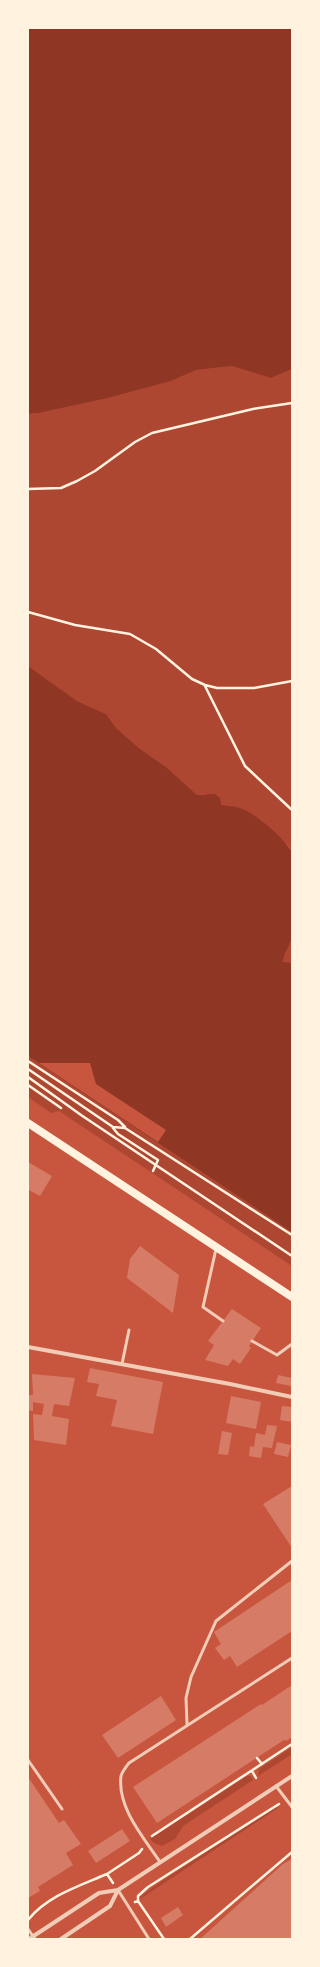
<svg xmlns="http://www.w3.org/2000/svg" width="320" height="1967" font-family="Quicksand,sans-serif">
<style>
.green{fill:#ae4732}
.water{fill:#8f3625}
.pier{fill:#c8553d}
.building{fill:#d67c66}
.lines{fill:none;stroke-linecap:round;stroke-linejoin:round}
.path{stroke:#fff3e0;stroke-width:2.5}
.service{stroke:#f1ccb7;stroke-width:3}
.minor{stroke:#f1ccb7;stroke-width:4}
.secondary{stroke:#fff3e0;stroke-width:8}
</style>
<rect width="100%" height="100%" fill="#c8553d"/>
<path class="green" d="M232,366L271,378L292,369V852L289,846L262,820L240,808L221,805L205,794L197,795L166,767L140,749L116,728L106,714L77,701L28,666V414L39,413L108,398L171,381L196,370Z
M292,939V963H283L284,956Z
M28,1056L39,1063H90L158,1142L292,1232V1266L59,1111L51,1113L28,1097Z
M292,1747V1754L258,1776L259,1769Z
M247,1776H251L253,1780L183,1826L175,1839L162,1846L154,1843L150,1839Z
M275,1807L278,1808L140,1899L139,1898L153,1887Z"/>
<path class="water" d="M28,28H292V369L271,378L232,366L196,370L171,381L108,398L39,413L28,414Z
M28,666L77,701L106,714L116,728L140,749L166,767L197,795L215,794L220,798L221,805C227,806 234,806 240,808C257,814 282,836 292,852V939L284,956L283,962L292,963V1232L28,1056Z"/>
<path class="pier" d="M39,1063H90L96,1084L166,1130L158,1142Z"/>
<path class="building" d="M28,1162L52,1176L40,1196L29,1190L28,1193Z
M140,1246L179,1275L173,1313L127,1278L130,1259Z
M232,1309L261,1328L249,1346L251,1348L240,1364L233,1359L228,1366L205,1360L214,1345L208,1341Z
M90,1368L163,1382L153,1434L111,1426L117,1400L96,1396L99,1384L87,1382Z
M32,1374L75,1378L69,1406L54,1404L52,1416L69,1419L66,1445L34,1440L33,1414L42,1415L44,1404L33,1402V1411L28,1410V1395H33Z
M278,1375L292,1378L291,1386L276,1383Z
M231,1396L261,1402L256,1429L226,1423Z
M282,1406L292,1407V1422L280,1420Z
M267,1425L277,1426L272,1448L263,1447L261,1458L249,1456L250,1446L254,1447L256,1433L265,1435Z
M222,1431L232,1433L228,1455L218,1454Z
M277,1442L291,1445L288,1457L274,1454Z
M292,1486V1548L263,1504Z
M292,1580V1631L237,1667L230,1656L224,1660L215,1648L221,1644L214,1632Z
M292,1685V1737L286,1741L284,1740L157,1823L133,1787L261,1704L262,1705Z
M161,1696L176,1720L118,1758L102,1735Z
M28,1777L59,1823L64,1820L81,1844L66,1853L73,1865L38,1887L40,1891L28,1898Z
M122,1829L130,1841L96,1863L88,1851Z
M292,1859V1939H200L283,1864Z
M178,1907L183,1915L166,1927L161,1918Z"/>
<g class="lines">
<path class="path" d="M28,489L61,488L77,481L95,471L135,442L152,433L253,409L292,403
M28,612L75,625L130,634L156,649L192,679L205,685L217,688H254L292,681
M205,686L245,766L292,810
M28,1061L118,1120L125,1127
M28,1069L113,1127L125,1128L292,1235
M28,1077L81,1115L292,1256
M28,1085L61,1108
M113,1128L118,1134L158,1160L153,1171
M257,1758L262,1764
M252,1771L256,1778
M152,1836L292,1744
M113,1883L107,1874L139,1853L142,1849
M138,1901L164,1939
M135,1902L138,1901V1896L148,1887L279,1804
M28,1920C47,1896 79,1886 107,1874
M190,1939L292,1852"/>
<path class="service" d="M216,1249L203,1307L223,1321
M252,1341L277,1355L292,1344
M122,1364L129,1330
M187,1724L186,1698L191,1677L216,1621L292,1561
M28,1760L62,1809
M276,1786L292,1807
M160,1862C144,1838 117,1808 121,1776C122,1772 126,1767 129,1763L292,1658
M118,1890L149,1939
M28,1929L35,1939"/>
<path class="minor" d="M28,1347L230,1384L292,1397
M29,1939L99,1893L118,1890L292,1776
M61,1939L110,1906L118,1890"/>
<path class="secondary" d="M28,1123L292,1297"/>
</g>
<rect width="320" height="1967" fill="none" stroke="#fff3e0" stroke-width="58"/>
</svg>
